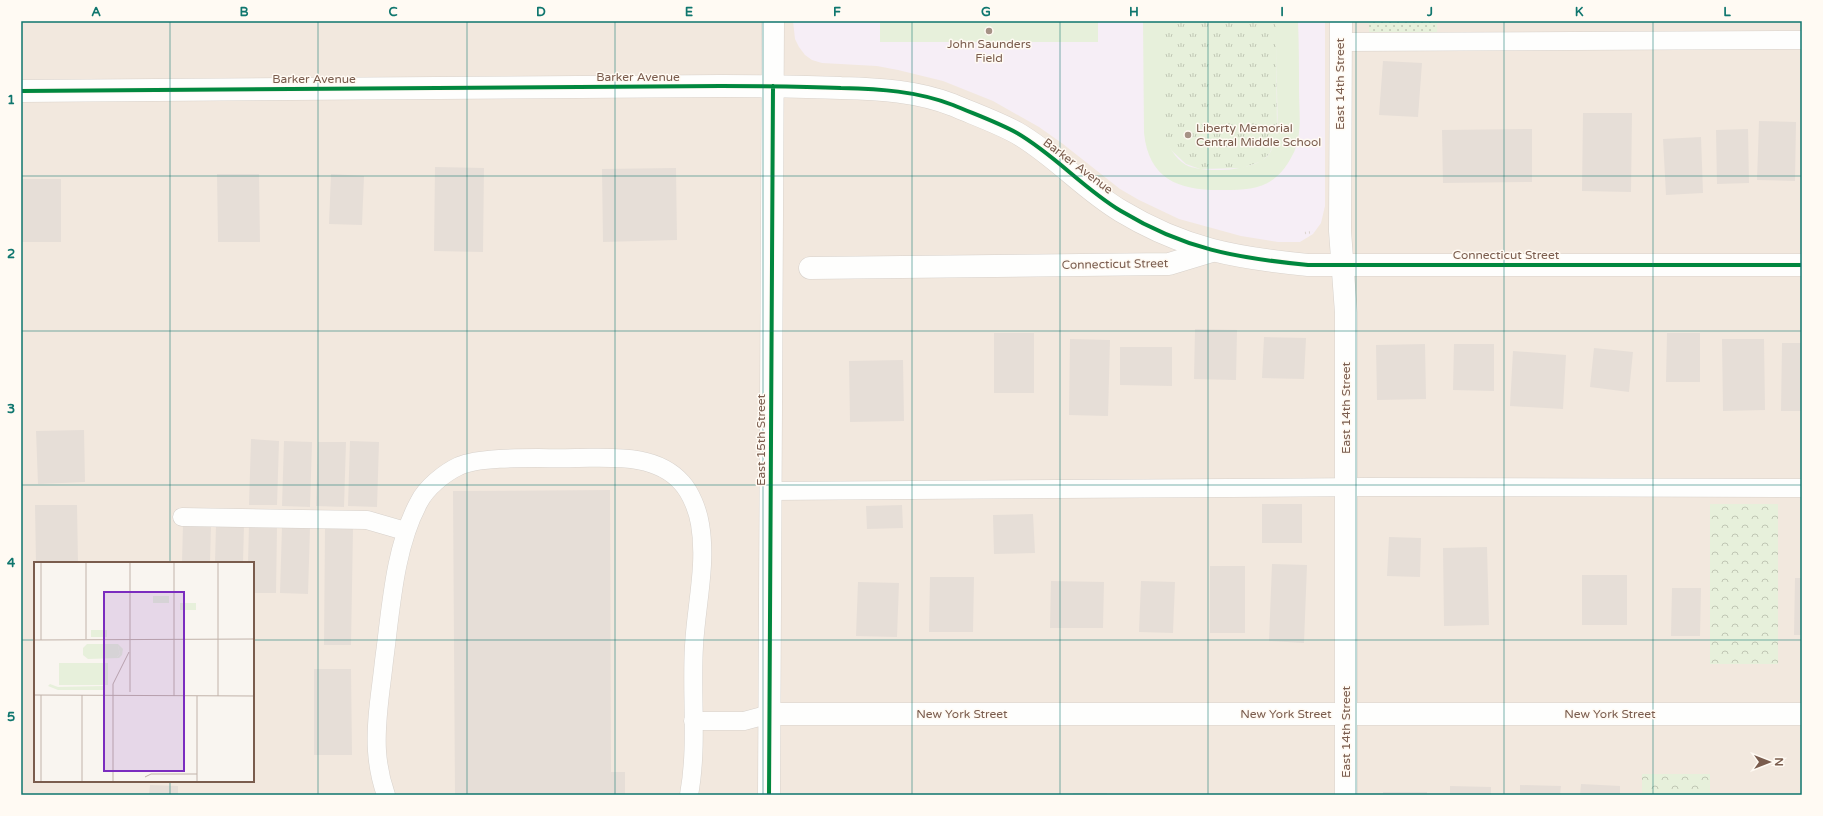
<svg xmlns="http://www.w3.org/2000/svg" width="1823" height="816" font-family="'Varela Round',sans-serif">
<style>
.residential{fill:#f2e8de;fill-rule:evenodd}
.education{fill:#f6eef6}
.grass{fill:url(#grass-dots)}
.forest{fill:url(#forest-crowns)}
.park{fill:url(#park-tufts)}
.pitch{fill:#e7f0db}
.building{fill:#e6ded7}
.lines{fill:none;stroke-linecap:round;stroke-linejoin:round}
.lane-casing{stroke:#d7d1cb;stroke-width:19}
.street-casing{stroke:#d7d1cb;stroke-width:23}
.secondary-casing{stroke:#d9d2cb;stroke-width:23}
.path{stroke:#dcd5d0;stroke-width:2.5;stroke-dasharray:1 3;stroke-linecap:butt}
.lane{stroke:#fefefd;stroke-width:18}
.street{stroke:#fefefd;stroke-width:22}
.secondary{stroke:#fefefd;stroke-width:22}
.cycleway-casing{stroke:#fffaf3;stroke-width:6}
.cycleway{stroke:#00873e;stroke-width:4}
.grid{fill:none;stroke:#0f766e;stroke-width:1;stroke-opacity:0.55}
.poi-dot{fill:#a69286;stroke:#fffaf3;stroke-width:1.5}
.labels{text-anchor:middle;stroke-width:3;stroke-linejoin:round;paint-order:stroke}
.poi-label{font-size:12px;fill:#7a5c4d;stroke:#fffaf3}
.street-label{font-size:12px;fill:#7a5c4d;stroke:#fffaf3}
.inset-road{fill:none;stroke:#c2b3aa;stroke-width:1}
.view{fill:#7b2cbf;fill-opacity:0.15;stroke:#7b2cbf;stroke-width:2}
.inset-edge{fill:none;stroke:#7a5c4d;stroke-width:2}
.neatline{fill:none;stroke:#0f766e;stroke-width:1.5}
.grid-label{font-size:13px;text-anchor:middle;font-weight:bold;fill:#0f766e}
</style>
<defs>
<pattern id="grass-dots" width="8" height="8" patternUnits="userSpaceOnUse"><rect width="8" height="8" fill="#e7f0db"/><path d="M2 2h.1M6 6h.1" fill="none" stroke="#c0c6b4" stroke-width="1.8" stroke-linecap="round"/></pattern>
<pattern id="forest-crowns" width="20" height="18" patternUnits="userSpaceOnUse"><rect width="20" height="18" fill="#e7f0db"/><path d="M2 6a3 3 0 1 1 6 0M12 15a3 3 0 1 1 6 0" fill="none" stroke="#c0c6b4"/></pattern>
<pattern id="park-tufts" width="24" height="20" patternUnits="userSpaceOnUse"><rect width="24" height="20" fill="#e7f0db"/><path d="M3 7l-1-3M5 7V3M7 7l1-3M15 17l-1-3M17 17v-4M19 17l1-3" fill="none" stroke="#c0c6b4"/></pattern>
</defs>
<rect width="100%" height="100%" fill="#f9f5f0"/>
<path class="residential" d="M21,21H1802V795H21ZM35,563H253V781H35Z"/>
<path class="education" d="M793,21H1325V206L1321,223L1313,234L1300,242H1278L1241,236L1179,219L1139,200L1120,189L1063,144L1039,127L993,101L943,81L898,70L877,66L822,63L812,60L805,55L799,47L795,39Z"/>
<path class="grass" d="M1369,21H1437V32H1369Z"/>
<path class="forest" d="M1710,504H1778V664H1710Z
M1642,774H1710V795H1642Z"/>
<path class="park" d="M1165,21H1276L1277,133L1270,153L1262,161L1243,168L1200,169L1186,164L1172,151L1167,143L1165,133Z"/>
<path class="pitch" d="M880,21H1098V42H880Z
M1143,21H1165V133C1168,145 1174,158 1186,165C1204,174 1261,172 1271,151C1280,132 1277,111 1277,91C1276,68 1276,44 1276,21H1298C1299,44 1299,68 1299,91C1299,112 1303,137 1292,156C1276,187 1255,190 1224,190C1181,191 1149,181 1144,133Z"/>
<path class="building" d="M1383,61L1422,63L1418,117L1379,115Z
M1583,113H1632L1631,192L1582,191Z
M1759,121L1796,122L1795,181L1757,180Z
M1532,129V182L1443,183L1442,130Z
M1748,129L1749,183L1717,184L1716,130Z
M1701,137L1703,193L1666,195L1663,139Z
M435,167L484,168L483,252L434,251Z
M676,168L677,240L603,242L602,169Z
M217,174H259L260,242H218Z
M331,174L364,176L362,225L329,224Z
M21,179H61V242H21Z
M1195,329L1237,330L1236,380L1194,379Z
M994,333H1034V393H994Z
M1667,333H1700V382H1666Z
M1264,337L1306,338L1304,379L1262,378Z
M1070,339L1110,340L1108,416L1069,415Z
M1722,339H1764L1765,410L1723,411Z
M1782,343H1802V411H1781Z
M1425,344L1426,399L1377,400L1376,345Z
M1454,344H1494V391L1453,390Z
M1120,347H1172V386L1120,385Z
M1594,348L1633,352L1629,392L1590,387Z
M1513,351L1566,355L1563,409L1510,406Z
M903,360L904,421L850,422L849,361Z
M84,430L85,482L38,484L36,431Z
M251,439L279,441L277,505H249Z
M284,441L312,442L310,507L282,506Z
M350,441L379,442L377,507L348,506Z
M318,442H346L344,507L316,506Z
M610,490L611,772H625V795H455L453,491Z
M1262,504H1302V543H1262Z
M35,505H77L78,563H36Z
M902,505L903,528L867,529L866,506Z
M1033,514L1035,553L994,554L993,515Z
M183,524L211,525L210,563H182Z
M216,525H244L243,563H215Z
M249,525L277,526L276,593H253V563H248Z
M282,527H310L308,594L280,593Z
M325,528H353L351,645H324Z
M1389,537L1421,538L1420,577L1387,576Z
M1487,547L1489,625L1444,626L1443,548Z
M1272,564L1307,565L1304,643L1269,641Z
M1210,566H1245V633H1210Z
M1582,575H1627V625H1582Z
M930,577H974L973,632H929Z
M1795,578H1802V635H1794Z
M1051,581L1104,582L1103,628H1050Z
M1141,581L1175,582L1173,633L1139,632Z
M858,582L899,583L897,637L856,636Z
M1672,588H1701L1700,636H1671Z
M314,669H351L352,755H314Z
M1581,784L1620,786V795H1580Z
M150,785L178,786V795H149Z
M1520,785L1561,786L1560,795H1520Z
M1450,786L1491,787V795H1450Z
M1383,792H1427V795H1383Z
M1073,793H1107V795H1073Z"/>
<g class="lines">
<defs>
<path id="lane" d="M1341,42L1802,40
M771,491L1365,487L1802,488
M182,517L367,520L405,531
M693,721H744L770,714
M386,795C381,781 378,766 377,751C375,721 381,690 384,661C391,609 394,548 419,502C426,488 444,473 459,466C484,455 546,459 576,458C611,458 656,453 682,483C691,493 698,511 700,524C707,564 696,606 694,646C691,695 698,746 689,795"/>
<path id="street" d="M1341,21L1340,231L1346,313V795
M810,268L1169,264L1212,251
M770,714H1802"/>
<path id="secondary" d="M21,91L721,86C761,86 801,86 841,88C880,89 917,91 953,105C974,114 997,122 1017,133C1055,155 1084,189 1121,211C1184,249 1236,258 1308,265H1802
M769,795L773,21"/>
</defs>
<use href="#lane" class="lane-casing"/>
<use href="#street" class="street-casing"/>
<use href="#secondary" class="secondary-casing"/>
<path class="path" d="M1305,233L1313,232"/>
<use href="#lane" class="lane"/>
<use href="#street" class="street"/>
<use href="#secondary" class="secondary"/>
<defs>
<path id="cycleway" d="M21,91L721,86C761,86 801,86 841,88C880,89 917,91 953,105C974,114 997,122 1017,133C1055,155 1084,189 1121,211C1184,249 1236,258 1308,265H1802
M769,795L773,86"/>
</defs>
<use href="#cycleway" class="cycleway-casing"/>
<use href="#cycleway" class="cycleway"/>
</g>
<path class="grid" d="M170,21V563M318,21V795M467,21V795M615,21V795M763,21V795M912,21V795M1060,21V795M1208,21V795M1356,21V795M1504,21V795M1653,21V795M21,176H1802M21,331H1802M21,485H1802M21,640H35M253,640H1802M170,781V795"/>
<g class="poi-dot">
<circle cx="989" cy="31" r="4"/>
<circle cx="1188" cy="135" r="4"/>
</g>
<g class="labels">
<g class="poi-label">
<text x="989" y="48">John Saunders<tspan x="989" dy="14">Field</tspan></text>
<text x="1196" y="132" text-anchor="start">Liberty Memorial<tspan x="1196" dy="14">Central Middle School</tspan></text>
</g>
<g class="street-label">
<text x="638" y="81">Barker Avenue</text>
<text x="314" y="83">Barker Avenue</text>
<text transform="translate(1340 84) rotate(-90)" y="4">East 14th Street</text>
<text transform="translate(1078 166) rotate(37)" y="4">Barker Avenue</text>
<text x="1506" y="259">Connecticut Street</text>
<text transform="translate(1115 264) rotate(-1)" y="4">Connecticut Street</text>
<text transform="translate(1346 408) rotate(-90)" y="4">East 14th Street</text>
<text transform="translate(761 440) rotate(-90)" y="4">East 15th Street</text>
<text x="962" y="718">New York Street</text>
<text x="1286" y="718">New York Street</text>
<text x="1610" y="718">New York Street</text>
<text transform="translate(1346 732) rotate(-90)" y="4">East 14th Street</text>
</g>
</g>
<g transform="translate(34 562)">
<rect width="220" height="220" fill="#f9f5f0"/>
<path d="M57,68H73V75H57Z" fill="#e7f0db"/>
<path d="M119,34H135V41H119ZM146,41H162V48H146Z" fill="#e7f0db"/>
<path d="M59,84H84L86,92L83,95H59Z" fill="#e7f0db"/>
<path d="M84,82L89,87L88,93L85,96L54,97L49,93V86L53,82ZM59,84H84L86,92L83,95H59ZM25,101H74V123H25ZM16,122L24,125L71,124V128H24L14,124Z" fill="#e7f0db" fill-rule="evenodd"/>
<path class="inset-road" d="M7,0V78M96,0V130M140,0V134M52,77V0M0,78L220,77M0,133L220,134M163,134V220M184,134V0M111,215L117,212H163M7,220V133M48,220V133M79,220V122L95,90"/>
<path class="view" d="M70,30H150V209H70Z"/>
<rect width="220" height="220" class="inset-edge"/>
</g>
<rect width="1823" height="816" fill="none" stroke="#fffaf3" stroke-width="44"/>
<g transform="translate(1769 762) rotate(90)" stroke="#fffaf3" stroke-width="3" paint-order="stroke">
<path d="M0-3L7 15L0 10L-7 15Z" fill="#7a5c4d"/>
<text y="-6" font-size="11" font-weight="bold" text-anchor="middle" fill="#7a5c4d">N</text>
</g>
<rect x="22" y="22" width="1779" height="772" class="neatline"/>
<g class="grid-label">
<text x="96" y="16">A</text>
<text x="244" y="16">B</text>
<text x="393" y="16">C</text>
<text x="541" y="16">D</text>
<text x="689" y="16">E</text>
<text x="837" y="16">F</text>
<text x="986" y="16">G</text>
<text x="1134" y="16">H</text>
<text x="1282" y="16">I</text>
<text x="1430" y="16">J</text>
<text x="1579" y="16">K</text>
<text x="1727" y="16">L</text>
<text x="11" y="104">1</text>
<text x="11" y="258">2</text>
<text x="11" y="413">3</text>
<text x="11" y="567">4</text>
<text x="11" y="721">5</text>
</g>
</svg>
